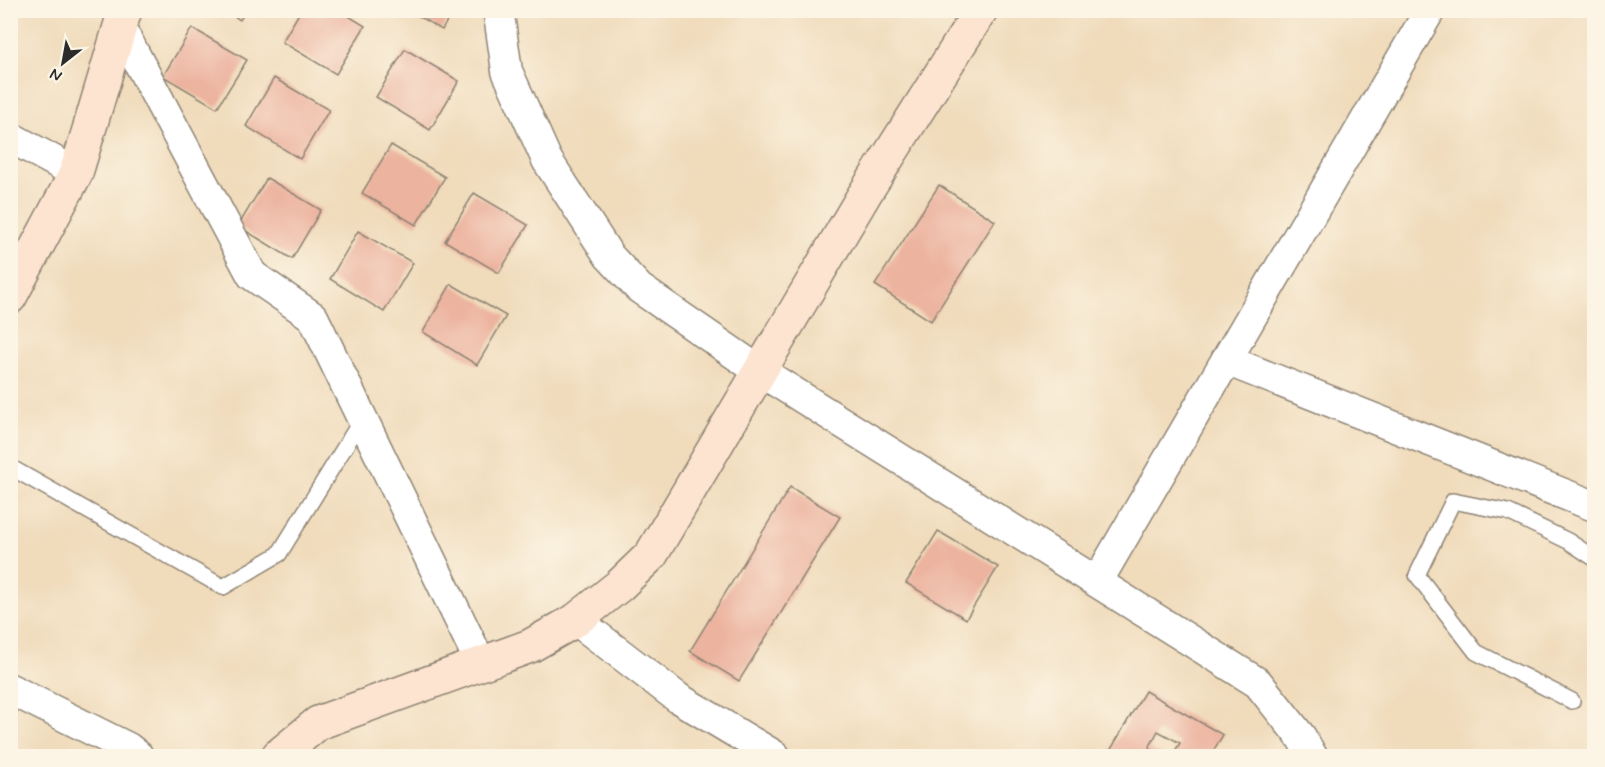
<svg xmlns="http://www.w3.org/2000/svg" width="1605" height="767" font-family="Mynerve,sans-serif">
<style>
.building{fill:#ecb39f}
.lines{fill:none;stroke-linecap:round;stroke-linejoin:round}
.lane-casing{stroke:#8e8373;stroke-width:18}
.street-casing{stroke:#8e8373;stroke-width:33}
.secondary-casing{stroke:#8e8373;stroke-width:36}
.lane{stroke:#fff;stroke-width:15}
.street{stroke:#fff;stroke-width:30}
.secondary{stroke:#fde4d1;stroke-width:33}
</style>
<rect width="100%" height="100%" fill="#fcf5e5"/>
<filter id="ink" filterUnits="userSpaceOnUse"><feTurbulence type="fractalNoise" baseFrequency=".0167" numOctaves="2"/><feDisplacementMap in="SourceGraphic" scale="12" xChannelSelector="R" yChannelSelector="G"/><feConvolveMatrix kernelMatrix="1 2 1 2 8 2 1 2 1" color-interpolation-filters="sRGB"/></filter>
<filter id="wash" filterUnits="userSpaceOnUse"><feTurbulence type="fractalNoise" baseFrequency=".008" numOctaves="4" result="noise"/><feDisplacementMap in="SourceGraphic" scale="24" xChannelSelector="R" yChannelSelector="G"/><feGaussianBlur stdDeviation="1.35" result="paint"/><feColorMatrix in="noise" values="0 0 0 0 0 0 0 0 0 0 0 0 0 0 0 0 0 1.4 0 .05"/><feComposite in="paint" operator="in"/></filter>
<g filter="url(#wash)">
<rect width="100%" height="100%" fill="#f0dbbb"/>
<g id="blocks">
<path class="building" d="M224,10H246L240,20Z
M301,10H339L365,26L336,74L282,42Z
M408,10H453L442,30Z
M192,28L247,60L217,108L163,76Z
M405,49L459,81L430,130L376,97Z
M274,78L329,110L300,159L246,126Z
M391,145L445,177L416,225L362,193Z
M267,178L321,210L292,259L238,226Z
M939,185L995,221L931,321L875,285Z
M474,193L528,225L499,273L445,241Z
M358,231L413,263L384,312L330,279Z
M451,284L506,316L477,365L423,332Z
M790,487L840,517L739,681L690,651Z
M938,531L998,567L966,619L906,583Z
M1145,691L1223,735L1210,756H1172L1180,743L1158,731L1149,748L1164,756H1107Z"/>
</g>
</g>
<g filter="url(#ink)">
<use href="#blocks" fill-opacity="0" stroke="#8e8373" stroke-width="1.5"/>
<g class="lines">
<defs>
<path id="lane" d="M10,467L223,587L279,554L362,419
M1572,701L1476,652L1417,575L1453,501L1508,512L1568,541L1594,558"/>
<path id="street" d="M501,10L499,15L507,71L547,160L609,256L639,288L758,370L1258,683L1301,737L1312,756
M120,27L252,275L313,317L481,664
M10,137L76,173
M1226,360L1594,506
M1097,582L1430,10
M576,620L678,698L775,756
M10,689L128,748L138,756"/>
<path id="secondary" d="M10,297L76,173L125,10
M278,756L318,723L530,646L576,620L620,585L651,555L864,195L981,10"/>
</defs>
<use href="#lane" class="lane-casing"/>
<use href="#street" class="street-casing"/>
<use href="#secondary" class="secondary-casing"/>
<use href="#lane" class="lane"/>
<use href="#street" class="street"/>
<use href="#secondary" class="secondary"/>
</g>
</g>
<rect width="1605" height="767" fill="none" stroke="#fcf5e5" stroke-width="36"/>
<g transform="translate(63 63) rotate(211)" stroke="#fcf5e5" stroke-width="4.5" paint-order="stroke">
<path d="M0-4.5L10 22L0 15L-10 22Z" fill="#2b2b2b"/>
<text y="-9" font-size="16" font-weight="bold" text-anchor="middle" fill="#2b2b2b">N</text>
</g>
</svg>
